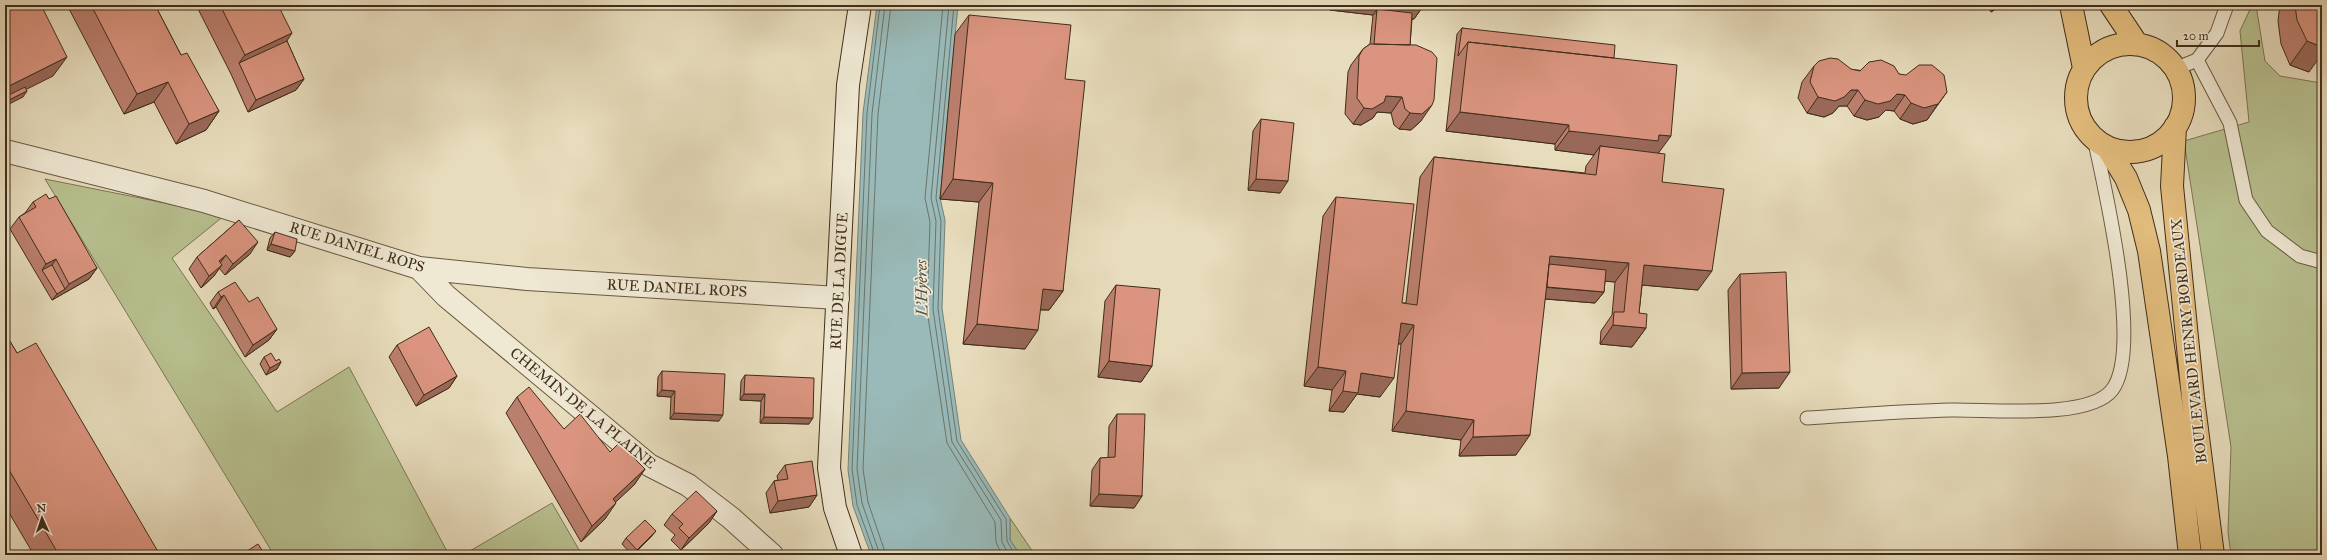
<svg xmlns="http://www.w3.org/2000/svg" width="2327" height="560" font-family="'IM FELL Great Primer',serif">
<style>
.green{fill:#b8c08f;stroke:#7c7654}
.water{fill:#99bab9;stroke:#758279}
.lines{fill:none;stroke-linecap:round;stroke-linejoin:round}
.shore{stroke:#6c746a;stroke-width:1}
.lane-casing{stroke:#6a5942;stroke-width:15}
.street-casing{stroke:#6a5942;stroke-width:24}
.secondary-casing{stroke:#402d1a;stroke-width:24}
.primary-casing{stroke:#402d1a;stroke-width:24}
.lane{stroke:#efe8d3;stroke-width:13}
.street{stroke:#efe8d3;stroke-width:22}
.secondary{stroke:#efe8d3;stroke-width:22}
.primary{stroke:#e4be7e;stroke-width:22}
.wall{fill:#bb7f6d;stroke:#402d1a}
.shaded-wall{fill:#996859;stroke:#402d1a}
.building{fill:#da947f;stroke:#402d1a}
.labels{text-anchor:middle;stroke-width:3.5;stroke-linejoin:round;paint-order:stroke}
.street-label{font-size:15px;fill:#402d1a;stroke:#efe8d3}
.water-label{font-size:16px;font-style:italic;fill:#565042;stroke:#efe8d3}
</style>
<rect width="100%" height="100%" fill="#e7dcbc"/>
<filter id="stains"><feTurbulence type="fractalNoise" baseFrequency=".005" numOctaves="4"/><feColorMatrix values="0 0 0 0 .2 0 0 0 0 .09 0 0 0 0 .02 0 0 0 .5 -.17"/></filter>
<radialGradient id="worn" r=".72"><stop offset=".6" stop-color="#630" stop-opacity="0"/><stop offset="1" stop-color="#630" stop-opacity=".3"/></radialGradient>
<path class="green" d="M2252,5H2256L2265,61L2280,76L2321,83L2322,80V555H2231L2228,532L2231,447L2184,141L2249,122L2240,31Z
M45,179L225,215L172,258L277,412L349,367L449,555H274Z
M552,503L582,555H463Z
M1010,518L1035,555H1020L1010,540Z"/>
<path class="water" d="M877,5H958L940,198L945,220L942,308L961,440L1010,518V540L1020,555H871L853,506L848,470L863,113Z"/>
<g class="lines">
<path class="shore" d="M943,5L925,198L930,222L927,310L947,443L995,522L996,542L1002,555
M949,5L931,198L936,221L933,309L952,442L1001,520L1002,542L1009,555
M954,5L936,198L941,221L938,309L957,441L1006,519L1007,541L1015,555
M875,555L857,505L852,469L867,113L880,5
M880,555L862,503L857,469L872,114L885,5
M886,555L868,502L863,469L878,114L891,5"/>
<defs>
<path id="lane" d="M2197,60L2230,123L2246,200L2267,231L2300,256L2322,262
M2175,69L2197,60L2217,33L2227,5
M1807,418C1855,415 1903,411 1951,410C1988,409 2089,420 2112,390C2143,350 2105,189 2094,138"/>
<path id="street" d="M5,151L204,201L419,268L527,279L838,298
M419,268L446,296L649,465L688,485L731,518L772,555"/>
<path id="secondary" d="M851,555L835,508L829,468L848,85L860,5"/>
<path id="primary" d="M2071,5L2084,68
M2111,5L2137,44
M2076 98a54 54 0 1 1 108 0a54 54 0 1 1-108 0Z
M2175,127L2172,186L2193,398L2213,555
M2107,147L2126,178L2139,210L2149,251L2179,456L2190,555"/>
</defs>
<use href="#lane" class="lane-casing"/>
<use href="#street" class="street-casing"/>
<use href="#secondary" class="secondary-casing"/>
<use href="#primary" class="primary-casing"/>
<use href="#lane" class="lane"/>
<use href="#street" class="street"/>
<use href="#secondary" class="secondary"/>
<use href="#primary" class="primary"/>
</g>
<path class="wall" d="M67,5H155L181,55L219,111L206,130L176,144L154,102L124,114Z
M196,5H278L287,41L304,79L296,90L248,112L231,74Z
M1330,5H1424L1414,19H1412L1410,45L1421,121L1411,130L1399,129L1394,125L1391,113L1377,112L1373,118L1361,125L1353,124L1345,114L1348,72L1351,65L1363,49L1370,44L1373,15L1330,10Z
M1987,5H2002L1991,12Z
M2280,5H2322L2309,72L2290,65L2281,44L2278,21Z
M969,15L1065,79L1063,291L1049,310H1040L1025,349L963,344L979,202L940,199L955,34Z
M1462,28L1614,58L1659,153L1662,182L1698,290L1642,285L1639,313L1646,328L1632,347L1600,344L1601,331L1612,315L1615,282L1605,281L1604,292L1595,303L1545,299L1516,455L1459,456L1461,440L1392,431L1401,344H1398L1380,397L1357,394L1344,412L1329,411L1332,390L1304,386L1323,216L1336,197L1402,303H1406L1420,177L1434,157L1585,173L1586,166L1594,155L1555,150V144L1446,131L1457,34Z
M1814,66L1899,74L1947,92L1927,120L1913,124L1900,119L1894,111L1886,110L1879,117L1867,120L1854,116L1847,106H1839L1833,113L1824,117L1807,113L1798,98L1802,82Z
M1261,119L1280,193L1248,190L1253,131Z
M49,199L97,268L89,279L52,300L10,229L19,217L25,213L33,202Z
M239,220L250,254L225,275L219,268L214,276L201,288L189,269L197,257Z
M275,232L295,251L290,257L267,250L270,238Z
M1740,274L1779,388L1731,389L1728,290Z
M1116,285L1152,366L1141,382L1098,377L1105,301Z
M218,292L249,302L277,329L269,340L245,357L216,307L213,309L210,303Z
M5,333L17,353L160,555H34L5,506Z
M397,345L457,376L449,388L416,406L389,357Z
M264,357L276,361L281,362L277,369L266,375L260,364Z
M662,371L719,421L670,419L671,397L657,396L658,377Z
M745,375L809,424L760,423L761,401L740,400L741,381Z
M517,397L564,429L610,452L645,469L634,485L615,502L605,519L581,542L506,413Z
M1117,414L1142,496L1134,508L1090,506L1092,470L1100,458H1108L1109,426Z
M785,465L817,495L809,507L770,513L766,493L774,481L778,480L777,476Z
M717,511L709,523L681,550L671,540L675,535L664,525L672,514Z
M651,537L633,555H632L622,544L626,538Z"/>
<path class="shaded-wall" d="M1333,5H1424L1414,19L1376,15L1377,9L1373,15L1330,10Z
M1529,5H1578L1575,9Z
M1996,5H2002L1991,12Z
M292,33L279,53L239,63L245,55Z
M2307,41L2322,47V54L2309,72L2290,65Z
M67,57L53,76L5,100V88Z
M304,79L296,90L248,112L256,100Z
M168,82L154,102L124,114L137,94Z
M1851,90H1858L1847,106H1839L1833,113L1824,117L1807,113L1818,97Z
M27,91L23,97L5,106V102Z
M1897,94L1905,95L1894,111L1886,110L1879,117L1867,120L1854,116L1865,100Z
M1386,96L1402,97L1391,113L1377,112L1373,118L1361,125L1353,124L1364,108Z
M1911,103L1938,104L1927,120L1913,124L1900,119Z
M1432,105L1421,121L1411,130L1399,129L1410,113Z
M219,111L206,130L176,144L189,124Z
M1460,112L1569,125L1555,144L1446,131Z
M1569,131L1659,135L1671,136L1657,155L1600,146L1594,155L1555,150Z
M953,179L993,183L979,202L940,199Z
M1256,179L1288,181L1280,193L1248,190Z
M258,242L250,254L225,275L233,264Z
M271,244L295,251L290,257L267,250Z
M226,255L218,266L219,261Z
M1550,256L1629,263L1615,282L1543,276Z
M56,259L48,271L42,270L46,264Z
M222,265L214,276L201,288L209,276Z
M1644,265L1712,271L1698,290L1631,284Z
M97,268L89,279L52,300L57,294L65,289L69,284Z
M1542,287L1604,292L1595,303L1534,298Z
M1043,289L1063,291L1049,310L1029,309Z
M224,295L216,307L213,309L221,297Z
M1401,323L1414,325L1401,344L1387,342Z
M977,324L1038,330L1025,349L963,344Z
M1613,325L1646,328L1632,347L1600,344Z
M277,329L269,340L245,357L253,345Z
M1109,361L1152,366L1141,382L1098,377Z
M281,362L277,369L266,375L270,368Z
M1318,367L1346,371L1332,390L1304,386Z
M1790,372L1779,388L1731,389L1742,373Z
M1361,373L1394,378L1380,397L1357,394L1344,412L1329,411L1343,391Z
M457,376L449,388L416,406L424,395Z
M662,390L675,391L671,397L657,396Z
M744,394H765L761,401L740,400Z
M1406,411L1474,420L1461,440L1392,431Z
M674,413L723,415L719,421L670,419Z
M764,417L813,418L809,424L760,423Z
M1530,435L1516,455L1459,456L1473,437Z
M645,469L634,485L602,515L613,499Z
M1099,494L1142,496L1134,508L1090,506Z
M817,495L809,507L770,513L778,501Z
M616,503L605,519L581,542L592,526Z
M717,511L709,523L681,550L689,538Z
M656,531L651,537L633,555L637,550Z"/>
<path class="building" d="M5,5H41L67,57L5,88Z
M91,5H155L181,55L187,53L219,111L189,124L168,82L137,94Z
M220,5H278L292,33L245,55Z
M2295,5H2322V47L2307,41L2297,20Z
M1377,9L1412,13L1410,45L1374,44Z
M969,15L1071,25L1065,79L1085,81L1063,291L1043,289L1038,330L977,324L993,183L953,179Z
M1462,28L1615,45L1614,58L1468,42L1458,56Z
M287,41L304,79L256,100L239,63Z
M1468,42L1677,65L1671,136L1659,135L1658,141L1569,131V125L1460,112Z
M1370,44L1416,45L1432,52L1437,58L1434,100L1432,105L1422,114L1410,113L1405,109L1402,97L1386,96L1384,102L1372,109L1364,108L1357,98L1359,56L1363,49Z
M1830,58L1838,59L1851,69L1860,71L1869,62L1881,60L1894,66L1899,74L1906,75L1919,65H1932L1944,75L1947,92L1938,104L1924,108L1911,103L1905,95L1897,94L1890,101L1878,104L1865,100L1858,90H1851L1844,97L1835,101L1818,97L1810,82L1814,66L1819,61Z
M25,87L27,91L5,102V97Z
M1261,119L1294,123L1288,181L1256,179Z
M1600,146L1665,154L1662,182L1724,189L1712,271L1644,265L1639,313L1647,314L1646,328L1613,325L1614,312H1624L1629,263L1550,256L1530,435L1473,437L1474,420L1406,411L1414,325L1401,323L1394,378L1361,373L1358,393L1343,391L1346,371L1318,367L1336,197L1414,204L1402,303L1417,305L1434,157L1596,175Z
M46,194L49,199L56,196L97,268L69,284L56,259L46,264L19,217L36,207L33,202Z
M239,220L258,242L233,264L226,255L219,261L222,265L209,276L197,257Z
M275,232L297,239L295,251L271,244Z
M1549,264L1606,270L1604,292L1547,287Z
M52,265L65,289L57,294L42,270Z
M1786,272L1790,372L1742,373L1740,274Z
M235,282L249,302L258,297L277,329L253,345L224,295L221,297L218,292Z
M1116,285L1160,289L1152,366L1109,361Z
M429,327L457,376L424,395L397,345Z
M5,333L17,353L36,343L160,555H59L5,463Z
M271,353L276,361L279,359L281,362L270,368L264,357Z
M662,371L725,374L723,415L674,413L675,391L662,390Z
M745,375L814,378L813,418L764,417L765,394H744Z
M529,387L564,429L580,414L610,452L619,443L645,469L613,499L616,503L592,526L517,397Z
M1117,414H1145L1142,496L1099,494L1100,458L1115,457Z
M812,461L817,495L778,501L774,481L788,479L785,465Z
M696,491L717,511L689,538L679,528L683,524L672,514Z
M645,520L656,531L637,550L626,538Z
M258,544L265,555H241Z"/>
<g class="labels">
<g class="street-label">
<text transform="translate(357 247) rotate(17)" y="5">RUE DANIEL ROPS</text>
<text transform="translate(839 281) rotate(-87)" y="5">RUE DE LA DIGUE</text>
<text transform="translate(677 288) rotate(3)" y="5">RUE DANIEL ROPS</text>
<text transform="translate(2189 341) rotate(-96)" y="5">BOULEVARD HENRY BORDEAUX</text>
<text transform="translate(583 408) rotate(39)" y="5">CHEMIN DE LA PLAINE</text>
</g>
<g class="water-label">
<text transform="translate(921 288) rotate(-91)" y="6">L'Hyères</text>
</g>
</g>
<rect width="2327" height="560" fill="none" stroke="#e7dcbc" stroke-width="20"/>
<rect x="6" y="6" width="2315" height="548" fill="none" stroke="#402d1a" stroke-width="2"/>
<rect x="10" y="10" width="2307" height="540" fill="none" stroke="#402d1a"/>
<g transform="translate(42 518) rotate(357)" stroke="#efe8d3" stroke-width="3" paint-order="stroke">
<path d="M0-3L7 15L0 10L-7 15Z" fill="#402d1a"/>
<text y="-6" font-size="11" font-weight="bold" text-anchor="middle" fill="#402d1a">N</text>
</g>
<path d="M2177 40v6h82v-6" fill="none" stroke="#402d1a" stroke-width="2"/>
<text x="2183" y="40" font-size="12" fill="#402d1a" stroke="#efe8d3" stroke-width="3" paint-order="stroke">20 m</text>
<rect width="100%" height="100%" filter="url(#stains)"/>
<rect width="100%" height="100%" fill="url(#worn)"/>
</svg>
